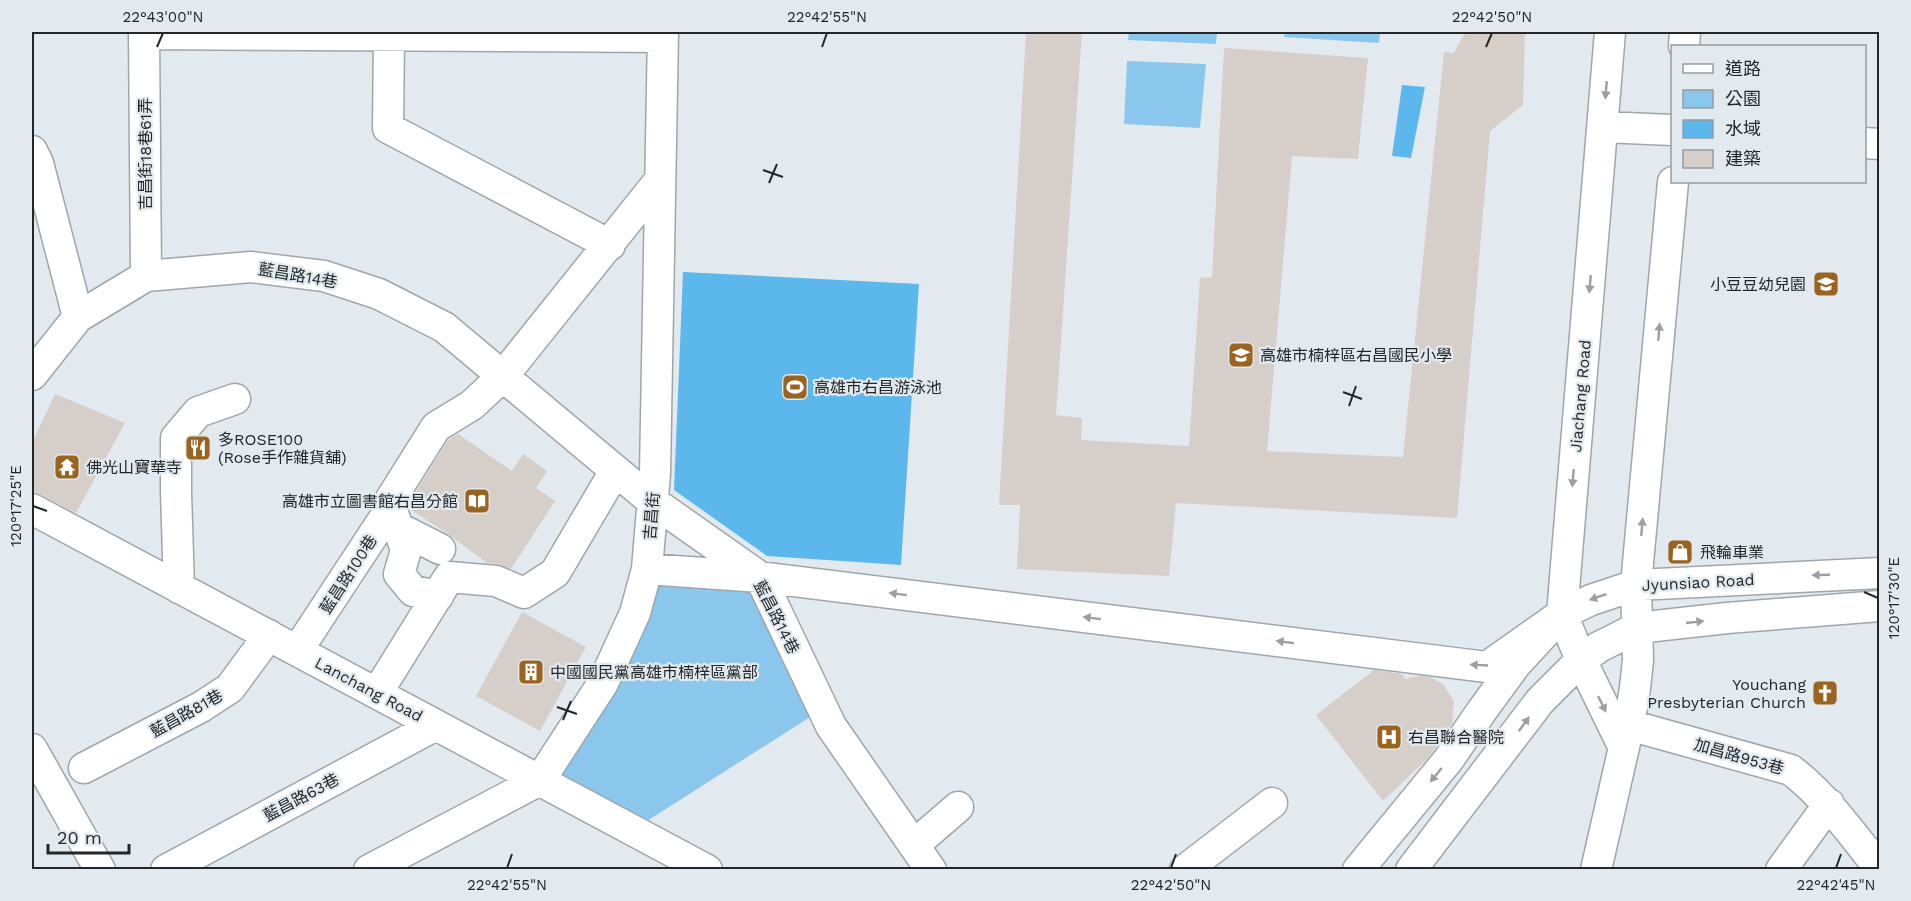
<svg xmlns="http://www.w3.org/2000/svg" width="1911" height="901" font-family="'Work Sans','Noto Sans TC',sans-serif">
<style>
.green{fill:#8bc7ec}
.water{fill:#5cb7ec}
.building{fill:#d5cec9}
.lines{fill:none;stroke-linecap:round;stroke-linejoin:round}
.minor-casing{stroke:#9fa6ab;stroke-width:33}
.minor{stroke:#fff;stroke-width:30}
.oneway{fill:#9c9e9f}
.ticks{fill:none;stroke:#242729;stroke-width:2}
.labels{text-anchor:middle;stroke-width:4.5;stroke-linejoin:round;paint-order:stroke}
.street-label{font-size:16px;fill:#242729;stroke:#e2eaef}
.poi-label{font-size:16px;fill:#242729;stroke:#e2eaef;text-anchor:start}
.neatline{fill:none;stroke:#242729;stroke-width:2}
.ticks-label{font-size:15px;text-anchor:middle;fill:#242729}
</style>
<rect width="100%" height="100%" fill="#e2eaef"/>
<path class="green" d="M1129,32H1217L1216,44L1128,40Z
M1285,32H1380L1379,43L1284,37Z
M1127,61L1206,64L1200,128L1124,124Z
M656,578L753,589L810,717L647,821L556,776Z"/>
<path class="water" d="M1402,85L1425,87L1411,158L1392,156Z
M683,272L919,284L901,565L767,556L674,490Z"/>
<path class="building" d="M1026,32H1082L1056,415L1082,418L1081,440L1189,446L1200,278L1212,277L1224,48L1368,58L1358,159L1292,156L1267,451L1403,457L1444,52L1454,53L1463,36L1469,32H1525L1523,105L1490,131L1457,518L1176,503L1169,576L1017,569L1020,505H999Z
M55,394L125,423L76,513L32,490V443Z
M458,434L512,471L523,454L547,471L536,488L555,501L511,569L498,564L487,563L448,534L410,509L408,504L448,440Z
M522,612L586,647L540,731L476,696Z
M1374,670L1402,674L1405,679L1419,676L1430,677L1443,684L1454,701L1452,724L1435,749L1425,761L1383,801L1316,715Z"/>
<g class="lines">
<defs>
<path id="minor" d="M144,32L146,276
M1610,32L1562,614L1581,660L1624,748
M144,34L663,37
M389,36L388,128L610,245
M1684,46L1685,32
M1603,127L1672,130
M1864,143L1880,144
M32,151L38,163L78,317
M32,375L78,317L146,276L251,267L324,276L379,294L444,327L652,501L760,577L831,726L931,870
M32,509L707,870
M647,569L760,577L1487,667L1562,614
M179,588L176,492V438L198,412L235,399
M438,596L413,591L399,574L406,550L389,502L436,427L472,405L503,376L660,180
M297,651L383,520L440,549
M377,693L449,577L496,581L524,593L555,573L615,471
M1629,725L1791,770C1827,798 1852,834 1880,869
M32,749L100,870
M84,768L201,707L230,688L269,635
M914,845L958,807
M166,870L436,725
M369,870L540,780L603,683L635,613L647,569L655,474L663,32
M1185,870L1272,803
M1358,870L1449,759L1481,712L1516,664L1562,614L1591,600L1636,585L1880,573
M1411,870L1540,701L1581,660L1599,647L1637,628L1727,618L1880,606
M1596,870L1629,725L1635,688L1638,660L1636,585L1673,182
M1781,870L1829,804"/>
</defs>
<use href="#minor" class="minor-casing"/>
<use href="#minor" class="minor"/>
</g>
<defs><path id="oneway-solid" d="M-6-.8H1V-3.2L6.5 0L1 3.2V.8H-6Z" transform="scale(1.5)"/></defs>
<g class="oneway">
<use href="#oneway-solid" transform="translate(1606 90) rotate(95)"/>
<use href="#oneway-solid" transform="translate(1590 284) rotate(95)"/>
<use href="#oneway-solid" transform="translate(1659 332) rotate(-85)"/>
<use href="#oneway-solid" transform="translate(1573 478) rotate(95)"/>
<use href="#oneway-solid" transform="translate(1642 527) rotate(-85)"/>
<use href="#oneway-solid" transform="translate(1821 575) rotate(178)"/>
<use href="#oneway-solid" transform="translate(898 594) rotate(-173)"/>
<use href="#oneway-solid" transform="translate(1598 597) rotate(161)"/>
<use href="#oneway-solid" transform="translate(1092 618) rotate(-173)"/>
<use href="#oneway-solid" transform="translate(1695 622) rotate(-6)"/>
<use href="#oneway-solid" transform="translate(1285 642) rotate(-173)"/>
<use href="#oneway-solid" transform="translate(1479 665) rotate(-177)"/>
<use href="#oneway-solid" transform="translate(1602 704) rotate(64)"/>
<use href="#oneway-solid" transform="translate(1524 724) rotate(-54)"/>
<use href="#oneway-solid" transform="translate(1436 775) rotate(129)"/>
</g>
<path class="ticks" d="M157,47L163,33M822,47L827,33M1486,47L1492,33M763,170L783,177M769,183L777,164M1343,392L1362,399M1349,406L1356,386M33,506L47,511M1864,592L1878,598M557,707L577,714M563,720L571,701M507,868L512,854M1171,868L1176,854M1836,868L1841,854"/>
<defs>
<symbol id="school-square" viewBox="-11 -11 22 22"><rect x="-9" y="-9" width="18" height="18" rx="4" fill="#9b6320" stroke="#e2eaef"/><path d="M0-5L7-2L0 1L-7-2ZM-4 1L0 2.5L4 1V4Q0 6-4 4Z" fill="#fff"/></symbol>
<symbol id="stadium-square" viewBox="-11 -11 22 22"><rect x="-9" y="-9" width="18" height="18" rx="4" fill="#9b6320" stroke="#e2eaef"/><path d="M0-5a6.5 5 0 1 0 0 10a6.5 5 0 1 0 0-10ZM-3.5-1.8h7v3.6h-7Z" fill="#fff"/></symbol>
<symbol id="restaurant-square" viewBox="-11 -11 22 22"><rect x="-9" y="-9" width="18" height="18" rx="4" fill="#9b6320" stroke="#e2eaef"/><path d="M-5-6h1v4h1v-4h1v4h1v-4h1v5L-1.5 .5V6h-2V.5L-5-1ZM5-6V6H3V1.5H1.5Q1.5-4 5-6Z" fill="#fff"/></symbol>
<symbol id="temple-square" viewBox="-11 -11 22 22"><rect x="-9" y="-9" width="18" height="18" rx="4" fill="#9b6320" stroke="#e2eaef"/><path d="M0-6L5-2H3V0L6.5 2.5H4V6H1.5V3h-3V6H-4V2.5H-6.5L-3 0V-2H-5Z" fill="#fff"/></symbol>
<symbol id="library-square" viewBox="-11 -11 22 22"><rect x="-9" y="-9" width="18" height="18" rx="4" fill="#9b6320" stroke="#e2eaef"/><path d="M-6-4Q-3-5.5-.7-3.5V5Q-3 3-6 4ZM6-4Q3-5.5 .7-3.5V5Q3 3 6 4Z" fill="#fff"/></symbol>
<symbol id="shop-square" viewBox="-11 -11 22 22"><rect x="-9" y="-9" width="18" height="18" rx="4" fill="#9b6320" stroke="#e2eaef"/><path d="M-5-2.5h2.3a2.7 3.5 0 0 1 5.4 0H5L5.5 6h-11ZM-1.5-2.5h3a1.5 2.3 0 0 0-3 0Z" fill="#fff"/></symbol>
<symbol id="building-square" viewBox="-11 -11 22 22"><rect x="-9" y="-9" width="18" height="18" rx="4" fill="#9b6320" stroke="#e2eaef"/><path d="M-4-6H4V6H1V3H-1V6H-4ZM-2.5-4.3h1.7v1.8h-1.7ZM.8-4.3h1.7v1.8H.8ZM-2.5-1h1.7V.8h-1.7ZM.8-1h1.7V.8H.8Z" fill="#fff"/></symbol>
<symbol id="church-square" viewBox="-11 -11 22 22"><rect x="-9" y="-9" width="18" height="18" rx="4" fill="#9b6320" stroke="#e2eaef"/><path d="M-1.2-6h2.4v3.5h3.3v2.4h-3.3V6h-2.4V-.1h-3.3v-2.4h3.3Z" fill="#fff"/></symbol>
<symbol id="hospital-square" viewBox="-11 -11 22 22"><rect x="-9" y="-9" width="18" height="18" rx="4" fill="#9b6320" stroke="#e2eaef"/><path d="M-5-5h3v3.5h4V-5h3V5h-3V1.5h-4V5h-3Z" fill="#fff"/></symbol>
</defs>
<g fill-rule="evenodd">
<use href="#school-square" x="1811" y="269" width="30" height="30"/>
<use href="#school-square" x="1226" y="340" width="30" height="30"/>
<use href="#stadium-square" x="780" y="372" width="30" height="30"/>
<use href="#restaurant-square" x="183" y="433" width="30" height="30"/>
<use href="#temple-square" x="52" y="452" width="30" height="30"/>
<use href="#library-square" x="462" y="486" width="30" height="30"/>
<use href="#shop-square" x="1665" y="537" width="30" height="30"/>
<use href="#building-square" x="516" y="657" width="30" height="30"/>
<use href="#church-square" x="1810" y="678" width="30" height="30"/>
<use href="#hospital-square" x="1374" y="722" width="30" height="30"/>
</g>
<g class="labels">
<g class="street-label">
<text transform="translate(145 154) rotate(-90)" y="6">吉昌街18巷61弄</text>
<text transform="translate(298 275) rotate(10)" y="6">藍昌路14巷</text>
<text transform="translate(1580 396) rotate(-85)" y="6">Jiachang Road</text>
<text transform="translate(651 516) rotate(-85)" y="6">吉昌街</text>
<text transform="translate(348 574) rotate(-57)" y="6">藍昌路100巷</text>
<text transform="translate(1698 582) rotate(-3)" y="6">Jyunsiao Road</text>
<text transform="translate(777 617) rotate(63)" y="6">藍昌路14巷</text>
<text transform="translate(369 689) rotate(28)" y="6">Lanchang Road</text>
<text transform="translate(186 713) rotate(-29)" y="6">藍昌路81巷</text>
<text transform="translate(1739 756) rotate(16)" y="6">加昌路953巷</text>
<text transform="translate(301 797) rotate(-28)" y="6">藍昌路63巷</text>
</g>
<g class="poi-label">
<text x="1806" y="290" text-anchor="end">小豆豆幼兒園</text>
<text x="1260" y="361">高雄市楠梓區右昌國民小學</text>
<text x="814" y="393">高雄市右昌游泳池</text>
<text x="218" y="445">多ROSE100<tspan x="218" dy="18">(Rose手作雜貨舖)</tspan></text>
<text x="86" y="473">佛光山寶華寺</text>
<text x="458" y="507" text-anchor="end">高雄市立圖書館右昌分館</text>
<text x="1700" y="558">飛輪車業</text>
<text x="550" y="678">中國國民黨高雄市楠梓區黨部</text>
<text x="1806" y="690" text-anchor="end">Youchang<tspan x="1806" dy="18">Presbyterian Church</tspan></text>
<text x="1408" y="743">右昌聯合醫院</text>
</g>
</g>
<rect width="1911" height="901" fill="none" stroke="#e2eaef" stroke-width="66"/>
<rect x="1671" y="45" width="195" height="138" fill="#e2eaef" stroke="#969ca0" stroke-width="1.5"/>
<rect x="1683" y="64" width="30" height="9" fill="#ffffff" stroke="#969ca0" stroke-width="1.5"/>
<text x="1725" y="75" font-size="18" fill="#242729">道路</text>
<rect x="1683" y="90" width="30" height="18" fill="#8bc7ec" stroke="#969ca0" stroke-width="1.5"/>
<text x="1725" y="105" font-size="18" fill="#242729">公園</text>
<rect x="1683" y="120" width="30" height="18" fill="#5cb7ec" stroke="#969ca0" stroke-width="1.5"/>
<text x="1725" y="135" font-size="18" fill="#242729">水域</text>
<rect x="1683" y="150" width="30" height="18" fill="#d5cec9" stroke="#969ca0" stroke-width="1.5"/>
<text x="1725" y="165" font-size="18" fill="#242729">建築</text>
<path d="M48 844v9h81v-9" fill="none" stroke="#242729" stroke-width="3"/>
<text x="57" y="844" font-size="18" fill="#242729" stroke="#e2eaef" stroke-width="4.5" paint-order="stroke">20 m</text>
<rect x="33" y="33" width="1845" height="835" class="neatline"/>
<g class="ticks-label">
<text x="163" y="22">22°43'00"N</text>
<text x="827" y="22">22°42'55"N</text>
<text x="1492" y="22">22°42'50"N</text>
<text transform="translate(16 506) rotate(-90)" y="5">120°17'25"E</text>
<text transform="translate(1894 598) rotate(-90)" y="5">120°17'30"E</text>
<text x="507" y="890">22°42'55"N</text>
<text x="1171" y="890">22°42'50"N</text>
<text x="1836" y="890">22°42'45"N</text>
</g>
</svg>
